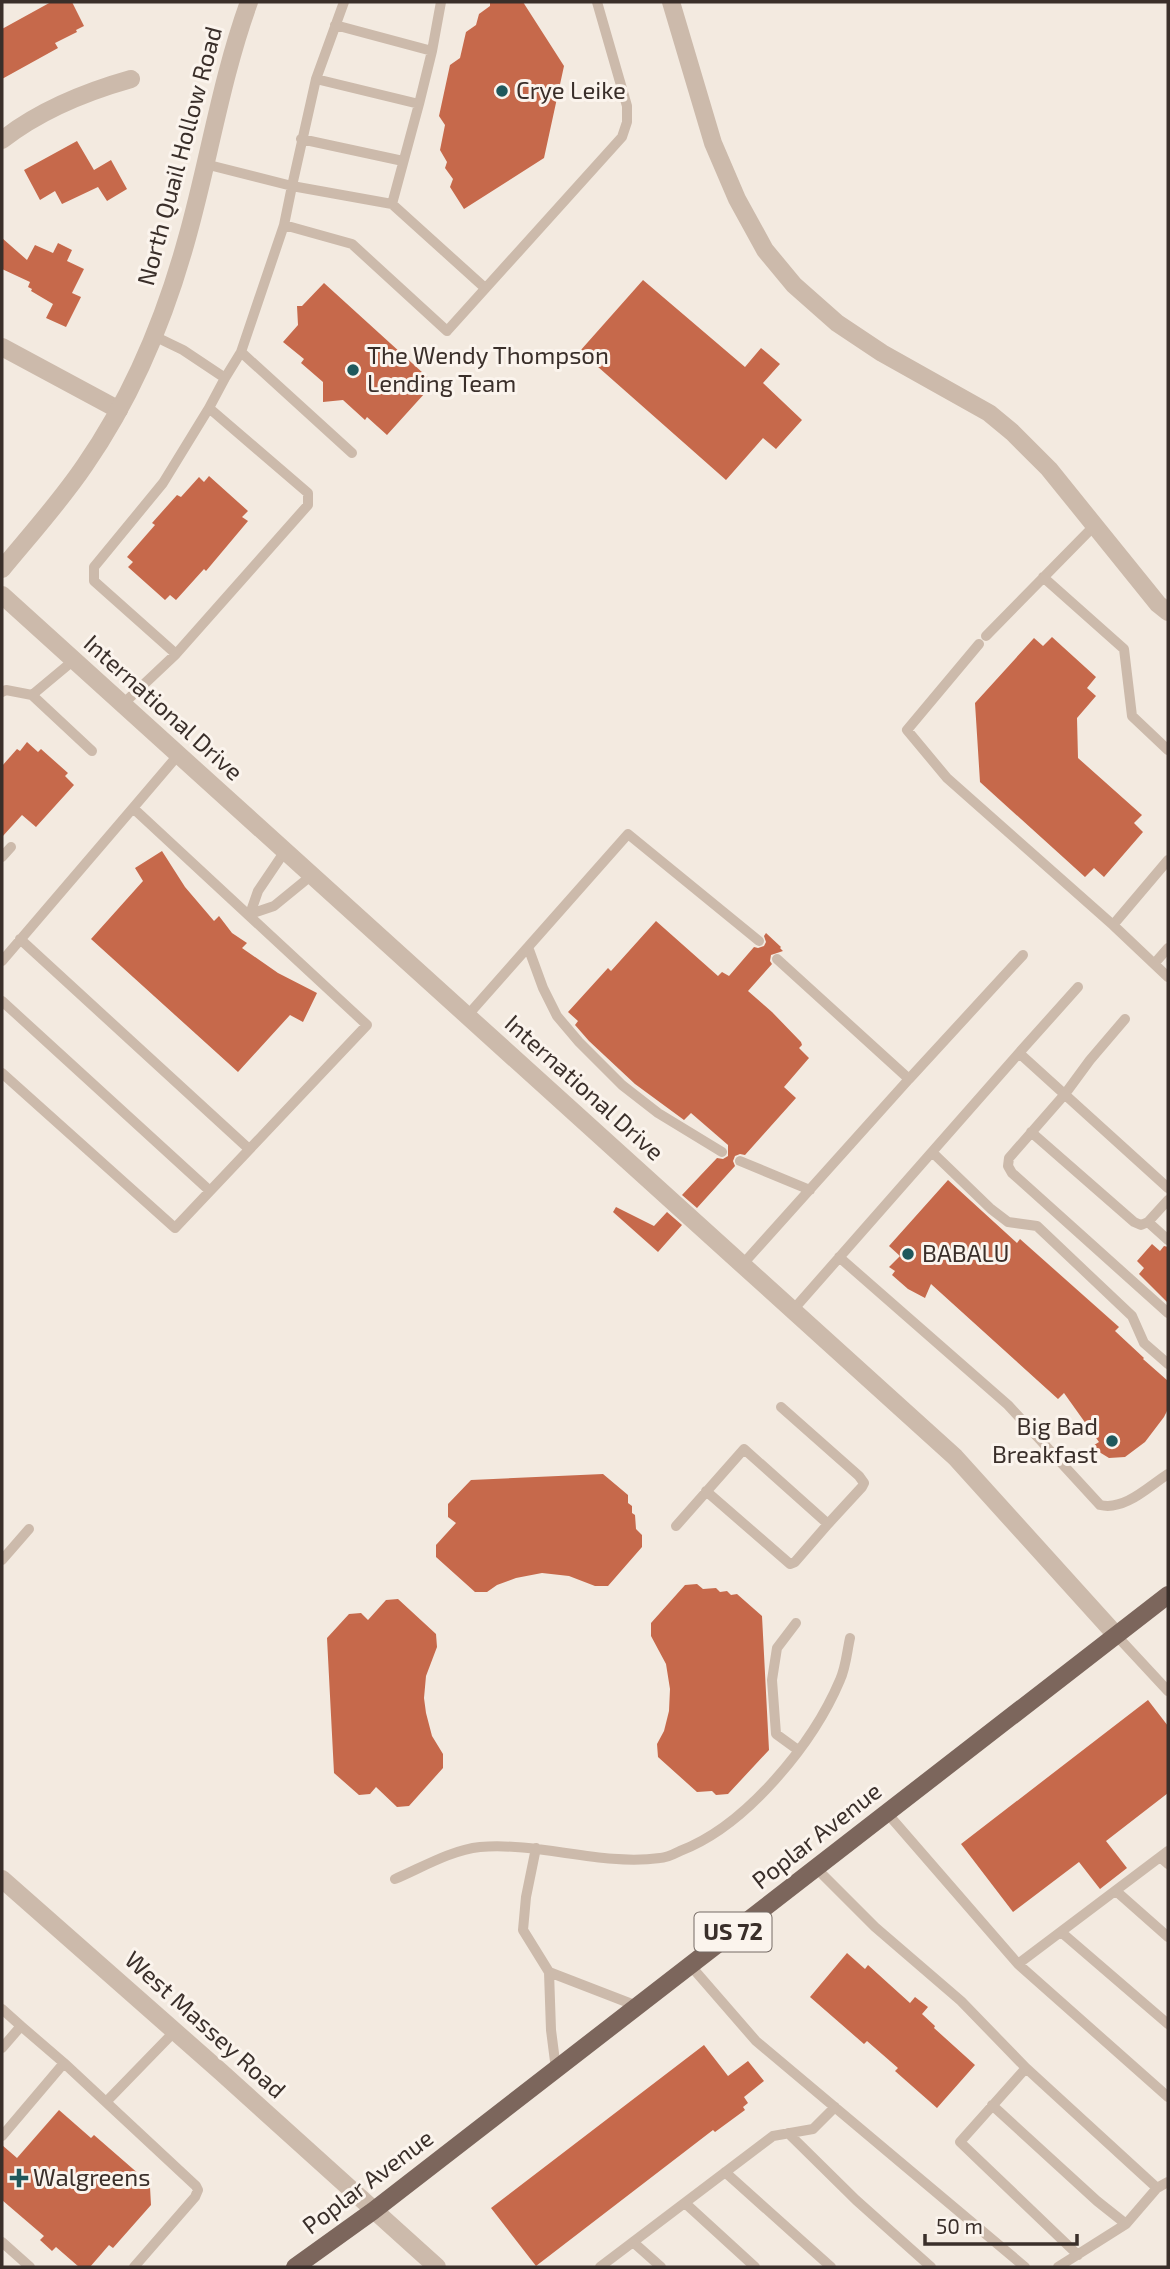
<svg xmlns="http://www.w3.org/2000/svg" width="1170" height="2269" font-family="'Exo 2',sans-serif">
<style>
.building{fill:#c6694b}
.lines{fill:none;stroke-linecap:round;stroke-linejoin:round}
.service{stroke:#ccbaab;stroke-width:10}
.minor{stroke:#ccbaab;stroke-width:18}
.tertiary{stroke:#ccbaab;stroke-width:18}
.primary{stroke:#7c665c;stroke-width:18}
.poi-dot{fill:#1f585c;stroke:#fbf4ed;stroke-width:2.5}
.labels{text-anchor:middle;stroke-width:6;stroke-linejoin:round;paint-order:stroke}
.shield{fill:#fbf4ed;stroke:#746a64;stroke-width:2}
.shield-label{font-size:23px;font-weight:bold;fill:#3a2f2a}
.poi-label{font-size:24px;fill:#3a2f2a;stroke:#fbf4ed;text-anchor:start}
.street-label{font-size:24px;fill:#3a2f2a;stroke:#fbf4ed}
</style>
<rect width="100%" height="100%" fill="#f3eae0"/>
<path class="building" d="M51,2H72L84,26L76,30L77,32L55,43L58,48L2,79V29Z
M490,2H523L564,66L544,158L464,209L450,187L453,179L445,168L447,162L440,150L445,125L439,116L450,65L460,58L466,32L476,25L479,14L490,6Z
M77,141L94,170L111,160L127,189L107,201L98,187L62,204L55,191L40,200L24,170Z
M2,238L27,260L35,245L53,253L58,243L72,250L67,261L84,269L72,293L81,297L66,327L46,318L53,304L31,291L32,289L28,287L30,282L2,269Z
M643,280L745,367L761,348L780,364L763,383L802,420L776,449L763,438L726,480L580,351Z
M324,283L434,383L387,435L367,417L365,420L343,400L323,402V382L301,363L304,359L283,342L298,325L297,306H302Z
M209,476L248,511L242,517L248,521L206,571L204,569L176,600L170,595L165,600L128,567L133,562L127,557L155,525L152,523L177,495L181,497L199,477L204,482Z
M1052,637L1096,677L1087,688L1096,696L1077,718L1078,758L1142,815L1134,823L1143,832L1104,877L1094,868L1085,877L980,782L975,703L1034,638L1043,646Z
M27,742L38,752L41,749L68,773L65,776L74,785L36,827L22,815L2,837V766L17,749L20,751Z
M162,851L185,887L214,921L219,916L232,933L247,943L242,948L278,973L317,993L303,1022L290,1015L238,1072L91,939L143,881L135,868Z
M656,921L718,976L722,972L729,976L754,947L758,948L764,946L766,942L764,936L766,933L781,947L780,948L783,951L771,955L770,961L772,964L748,991L772,1012L801,1042L802,1045L799,1048L809,1058L784,1087L796,1098L745,1155L740,1154L735,1156L733,1161L735,1166L697,1208L682,1195L717,1158L723,1159L728,1156V1145L691,1113L684,1120L635,1084L589,1041L575,1025L578,1021L568,1012L608,968L611,971Z
M948,1180L1017,1243L1020,1239L1119,1327L1115,1331L1144,1358L1143,1359L1168,1381V1409L1164,1417L1145,1442L1125,1457L1109,1458L1091,1447L1099,1442L1064,1393L1058,1399L931,1284L925,1298L908,1289L892,1275L895,1271L889,1267L900,1256L889,1246Z
M616,1207L654,1226L667,1212L682,1225L658,1252L613,1212Z
M1152,1244L1160,1251L1164,1246L1168,1247V1303L1139,1274L1144,1268L1137,1261Z
M603,1474L628,1495V1503L632,1506V1513L635,1515L636,1529L642,1535V1547L608,1586H595L569,1576L542,1573L516,1578L497,1585L487,1592H475L436,1557V1545L456,1523L448,1517V1504L471,1480Z
M697,1584L703,1589L716,1588L720,1592L727,1591L731,1595L737,1594L762,1616L769,1750L728,1794L716,1795L712,1791L697,1792L658,1757L657,1744L664,1731L669,1711L670,1689L666,1664L651,1636V1623L685,1585Z
M398,1599L436,1634L437,1647L426,1676L424,1698L426,1713L432,1736L443,1754V1768L409,1806L397,1807L376,1787L370,1794L359,1795L334,1773L327,1638L349,1614L361,1613L368,1620L386,1600Z
M1148,1700L1168,1726V1793L1106,1841L1127,1868L1100,1889L1079,1862L1013,1912L961,1844Z
M847,1953L865,1969L868,1965L910,2003L915,1997L928,2007L922,2014L935,2026L934,2028L975,2065L937,2108L895,2071L898,2068L867,2041L864,2044L810,1997Z
M704,2045L728,2076L748,2061L764,2081L744,2097L748,2103L743,2107L745,2110L715,2132L713,2130L536,2266L491,2208Z
M59,2110L91,2138L94,2135L148,2182L150,2187L151,2205L113,2248L109,2245L90,2267H79L56,2247L52,2251L40,2240L44,2236L2,2200V2145L17,2158Z"/>
<g class="lines">
<path class="service" d="M335,25L432,51L441,2
M316,79L292,186L392,204L419,104L316,79L344,2
M419,104L432,51
M301,139L403,161
M205,164L292,186L284,225L241,352L225,378
M392,204L485,288
M284,225L352,244L447,331L622,137L627,122V106L597,2
M241,352L352,453
M1043,577L1124,649L1132,716L1168,750
M986,636L1094,526
M979,644L907,730L947,778L1113,925L1168,860
M176,654L94,581V567L163,483L209,408
M2,692L6,690L32,695L74,660
M32,695L92,751
M123,704L176,654L308,505V493L209,408L225,378L183,350L154,336
M133,808L179,754
M2,857L11,847
M250,914L274,906L312,875
M250,914L258,891L285,851
M1113,925L1168,977
M20,939L249,1149
M528,947L543,988L557,1016L579,1042L622,1085L658,1113L722,1152
M2,961L133,808L367,1025L175,1228L2,1073
M1154,964L1168,948
M1078,987L1019,1053L1168,1188
M2,1001L210,1191
M467,1016L628,834L759,941
M1125,1019L1090,1060L1065,1094L1009,1158L1008,1166L1012,1173L1168,1313
M909,1079L1023,955
M1031,1132L1134,1222L1141,1225L1148,1222L1168,1200
M932,1152L991,1209L1008,1222L1037,1226L1132,1316L1144,1343L1168,1364
M740,1161L810,1190
M1148,1222L1168,1240
M839,1257L1008,1405L1100,1505C1125,1511 1149,1486 1168,1474
M742,1265L909,1079L777,959
M793,1310L1019,1053
M706,1491L790,1564L795,1562L828,1524
M676,1526L744,1449L828,1524L862,1487L864,1483L859,1476L781,1407
M2,1560L29,1529
M796,1623L777,1648L772,1680L776,1734L798,1750
M1116,1635L1168,1691
M887,1813L1018,1964L1168,1851
M536,1848L526,1897L523,1930L549,1972
M1160,1857L1168,1864
M816,1868L875,1927L961,2001L1026,2068L960,2142L1078,2255
M395,1879C421,1868 451,1850 480,1847C540,1842 600,1866 660,1858C667,1858 674,1854 680,1851C746,1826 813,1744 840,1680C846,1667 847,1651 850,1638
M1116,1891L1168,1937
M1061,1932L1168,2024
M1018,1964L1168,2097
M690,1965L756,2041L1025,2267
M2,2009L21,2026L2,2048
M21,2026L64,2063
M1026,2068L1157,2188
M556,2069L551,2030L549,1972L637,2006
M106,2102L175,2031
M992,2105L1097,2201L1126,2224
M788,2133L856,2200L931,2267
M2,2136L64,2063L196,2186L198,2190L195,2197L134,2267
M725,2172L831,2267
M685,2203L755,2267
M2,2242L30,2267
M633,2242L661,2267
M600,2267L773,2136L813,2129L835,2107
M1058,2267L1126,2224L1157,2188L1168,2182"/>
<path class="minor" d="M671,2L713,143L737,199L765,250L794,285L837,323L882,353L989,413L1012,432L1049,469L1158,604L1168,612
M2,140C40,110 85,92 131,79
M2,347L119,410
M2,595L955,1457L1116,1635"/>
<path class="tertiary" d="M2,569C30,535 60,502 85,465C132,397 165,318 187,238C209,160 221,79 249,2
M2,1879L221,2072L437,2267"/>
<path class="primary" d="M295,2267L373,2211L1168,1595"/>
</g>
<g class="poi-dot">
<circle cx="502" cy="91" r="7"/>
<circle cx="353" cy="370" r="7"/>
<circle cx="908" cy="1254" r="7"/>
<circle cx="1112" cy="1441" r="7"/>
<path d="M15.5 2167.5h7v7h7v7h-7v7h-7v-7h-7v-7h7z"/>
</g>
<g class="labels">
<rect class="shield" x="694.5" y="1912.5" width="77" height="39" rx="5"/>
<g class="shield-label">
<text x="733" y="1940">US 72</text>
</g>
<g class="poi-label">
<text x="516" y="99">Crye Leike</text>
<text x="367" y="364">The Wendy Thompson<tspan x="367" dy="28">Lending Team</tspan></text>
<text x="922" y="1262">BABALU</text>
<text x="1098" y="1435" text-anchor="end">Big Bad<tspan x="1098" dy="28">Breakfast</tspan></text>
<text x="33" y="2186">Walgreens</text>
</g>
<g class="street-label">
<text transform="translate(180 156) rotate(-75)" y="8">North Quail Hollow Road</text>
<text transform="translate(163 708) rotate(42)" y="8">International Drive</text>
<text transform="translate(584 1088) rotate(42)" y="8">International Drive</text>
<text transform="translate(817 1836) rotate(-38)" y="8">Poplar Avenue</text>
<text transform="translate(205 2025) rotate(42)" y="8">West Massey Road</text>
<text transform="translate(368 2182) rotate(-37)" y="8">Poplar Avenue</text>
</g>
</g>
<rect width="1170" height="2269" fill="none" stroke="#3a2f2a" stroke-width="7"/>
<path d="M925 2234v10h152v-10" fill="none" stroke="#3a2f2a" stroke-width="3.5"/>
<text x="936" y="2234" font-size="21" fill="#3a2f2a" stroke="#fbf4ed" stroke-width="5" paint-order="stroke">50 m</text>
</svg>
